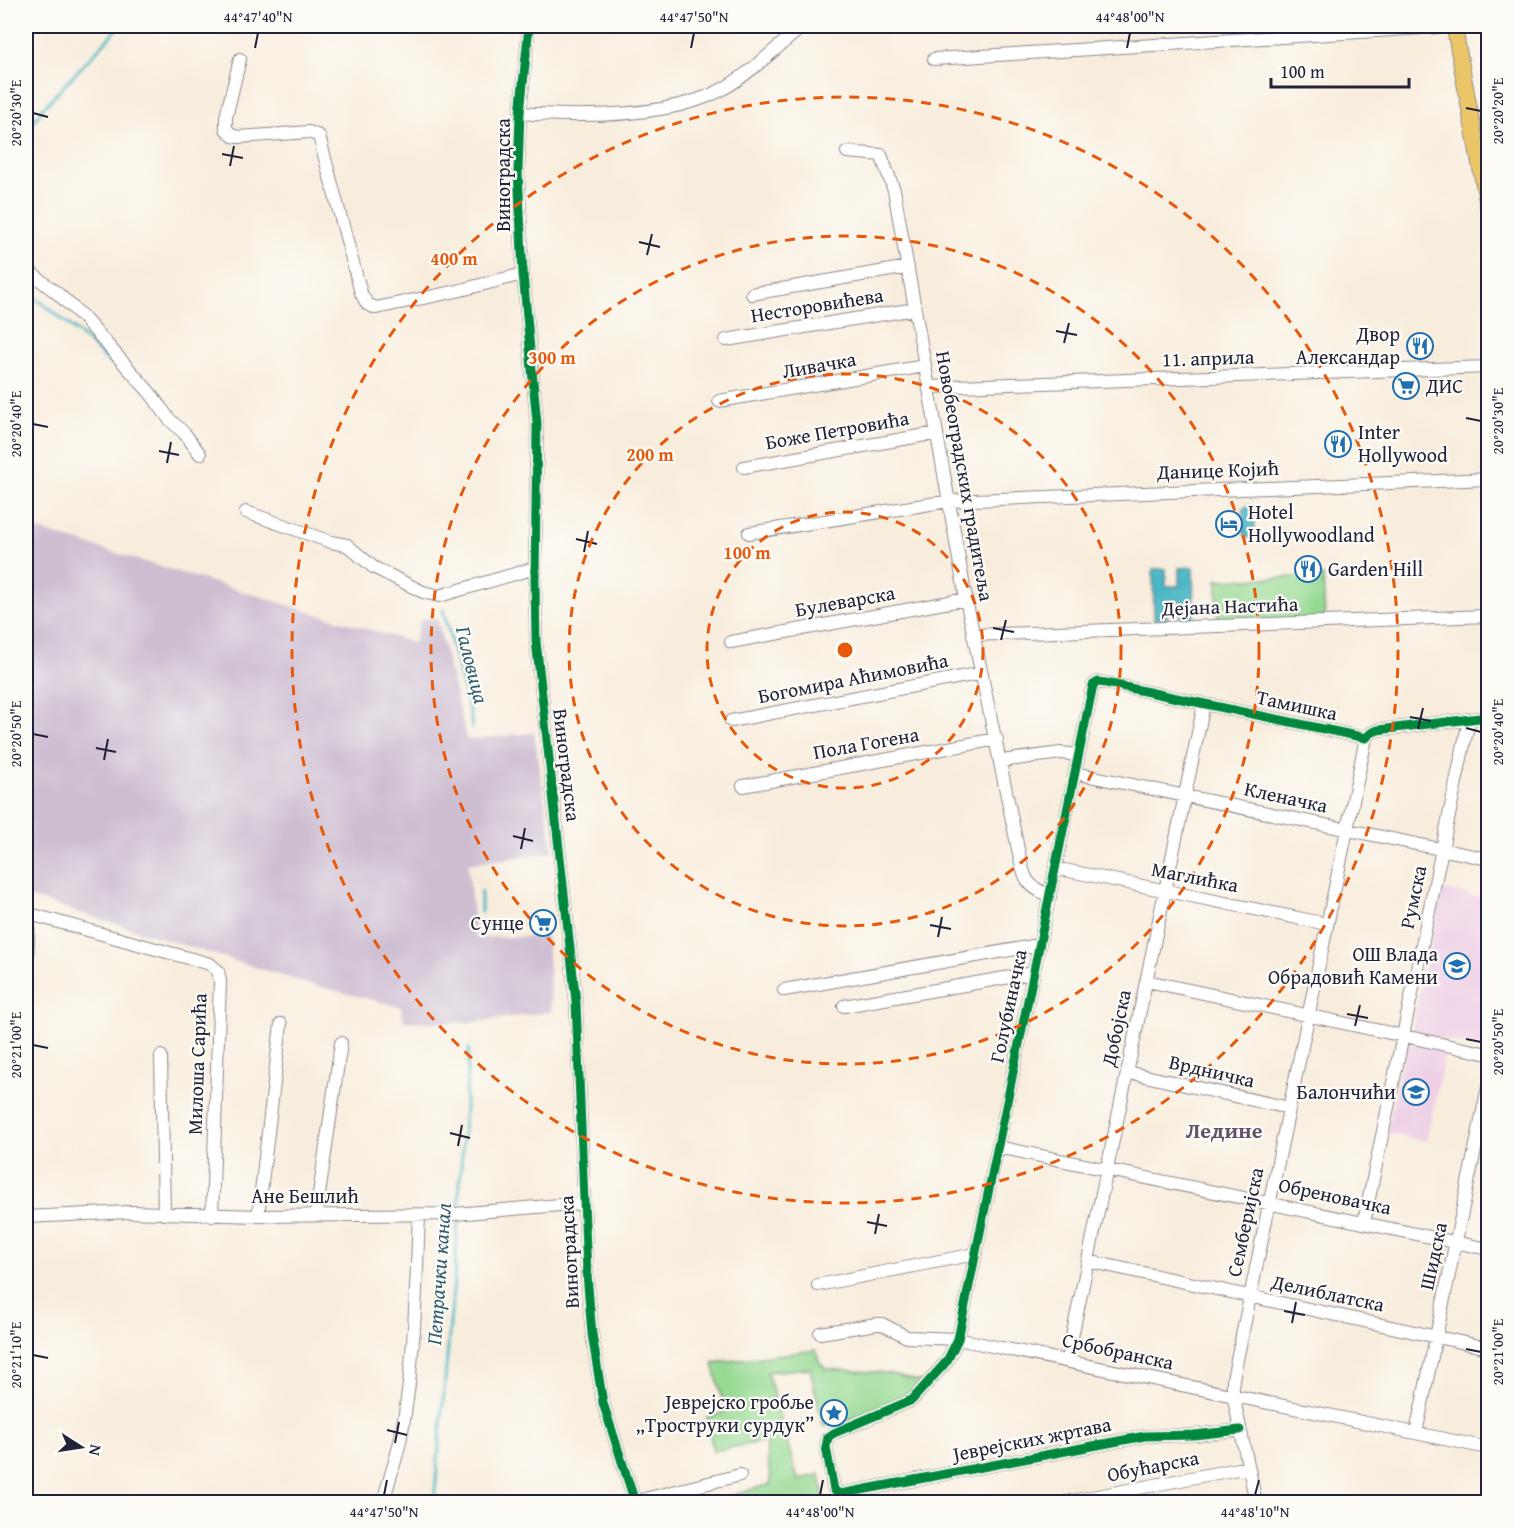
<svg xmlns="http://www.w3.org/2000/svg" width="1514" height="1528" font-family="'Gentium Book Plus',serif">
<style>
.built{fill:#efd0e6}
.industrial{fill:#cdbed2}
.green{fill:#95d991;stroke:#5c7e66;stroke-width:1.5}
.water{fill:#4ab7c5;stroke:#366c80;stroke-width:1.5}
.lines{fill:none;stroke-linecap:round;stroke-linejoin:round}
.stream{stroke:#4ab7c5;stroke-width:3}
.minor-casing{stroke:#8d888c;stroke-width:14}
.major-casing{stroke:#8d888c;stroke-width:17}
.minor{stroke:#fff;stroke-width:12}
.major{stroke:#ebc669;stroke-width:15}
.cycleway-casing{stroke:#fdfcf7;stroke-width:13}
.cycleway{stroke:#00873e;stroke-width:9}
.ticks{fill:none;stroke:#22223b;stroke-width:2}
.ring{fill:none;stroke:#e8590c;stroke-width:3;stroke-dasharray:10 8}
.labels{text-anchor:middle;stroke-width:4.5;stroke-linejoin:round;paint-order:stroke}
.street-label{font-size:20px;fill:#22223b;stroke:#fdfcf7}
.poi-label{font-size:20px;fill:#22223b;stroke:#fdfcf7;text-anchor:end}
.water-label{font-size:21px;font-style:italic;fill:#325e72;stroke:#fdfcf7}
.quarter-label{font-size:22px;font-weight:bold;fill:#63506c;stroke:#fdfcf7}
.centre{fill:#e8590c;stroke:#fdfcf7;stroke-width:3}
.ring-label{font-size:18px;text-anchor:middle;font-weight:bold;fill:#e8590c;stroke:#fdfcf7;stroke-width:4.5;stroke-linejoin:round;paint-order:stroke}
.neatline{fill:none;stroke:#22223b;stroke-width:2}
.ticks-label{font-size:15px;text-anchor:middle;fill:#22223b}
</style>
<rect width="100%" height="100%" fill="#fdfcf7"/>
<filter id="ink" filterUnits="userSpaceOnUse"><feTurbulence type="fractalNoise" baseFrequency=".0167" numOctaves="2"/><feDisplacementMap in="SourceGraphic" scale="12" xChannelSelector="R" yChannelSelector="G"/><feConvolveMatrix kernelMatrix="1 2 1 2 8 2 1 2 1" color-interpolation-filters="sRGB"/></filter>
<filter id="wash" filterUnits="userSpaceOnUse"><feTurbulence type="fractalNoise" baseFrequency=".008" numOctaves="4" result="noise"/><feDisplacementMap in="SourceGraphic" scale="24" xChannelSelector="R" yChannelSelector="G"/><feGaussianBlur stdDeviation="1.35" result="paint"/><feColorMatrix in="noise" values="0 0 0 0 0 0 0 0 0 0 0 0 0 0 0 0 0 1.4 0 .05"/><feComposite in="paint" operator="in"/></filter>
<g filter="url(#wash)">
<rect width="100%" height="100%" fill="#f8eddd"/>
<path class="built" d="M1442,890L1488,899V1049L1411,1033Z
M1416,1044L1446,1050L1426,1141L1387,1133L1404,1051L1411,1045Z"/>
<path class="industrial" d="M26,526L414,643L421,619H437L467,740L534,733L553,852L468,864L475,938L547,936L551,1012L467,1023L404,1021L401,1007L312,985L26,896Z"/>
<path class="green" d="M1323,576L1325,620L1218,624L1217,580Z
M816,1350L819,1362L826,1369L888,1373L922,1382L906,1398L870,1414L823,1426L810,1368L767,1372L798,1480L820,1474L824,1502H708L771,1484L765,1441L713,1451L707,1417L725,1412L713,1363Z"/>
<path class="water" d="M1249,505L1254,509L1255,534L1248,538L1244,534L1243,509Z
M1193,567L1194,620H1180L1179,600L1167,601V619L1154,620L1153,569H1166V586H1179V568Z"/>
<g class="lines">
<path class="stream" d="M26,132L44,107L120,26
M26,292C58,313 84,337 111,364
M443,610L470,713L472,727
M481,891V912
M458,1211L469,1048
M434,1502L455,1268L458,1217"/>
</g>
</g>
<g filter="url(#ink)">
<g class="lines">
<defs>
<path id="minor" d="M529,26L520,113L518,171L523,274L537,423L535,581L536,641L576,1002L587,1274L592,1334L603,1403L635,1502
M240,59L226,117V129L233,136L239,137L309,132L319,136L361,293L367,304L376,308L457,291L523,274
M934,59L1454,26
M520,113C579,117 670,118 723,89C752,72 777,47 803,26
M847,152L881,155L894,190L966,599L1018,849C1024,875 1023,885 1050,896
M26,269L57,293L82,316L151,394L169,419L185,434L200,454
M752,294L908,267
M726,340L915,309
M929,387L1488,367
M719,401L925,366
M744,467L937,433
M246,512L331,542L347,545L373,567L423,592L439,596L535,568
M749,533L949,501L1488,479
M973,635L1488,616
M731,642L966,599
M731,721L982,673
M1001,761L1061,753L1078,755
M1075,773L1488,859
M743,786L997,739
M1055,868L1327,924
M26,913L210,964L218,971L220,981L212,1216
M1147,981L1488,1054
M26,989L29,914
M784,990L1039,945
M844,1006L1033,973
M161,1056L164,1214
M1127,1072L1289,1108
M998,1147L1488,1249
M316,1215L341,1043
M258,1216L281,1024
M26,1217L130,1212L258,1216L454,1214L584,1203
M1364,1222L1469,720
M1088,1261L1488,1348
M818,1285L975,1254
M820,1333L877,1324H882L907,1337L958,1339L1488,1448
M1067,1361L1204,704
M1240,1430L1194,1435L1145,1436L840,1494L834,1490L826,1447L828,1437L834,1433L912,1400L947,1361L958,1339L1093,685L1098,682L1106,683L1366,738L1371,733L1378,730L1488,717
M1416,1433L1488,1087
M383,1502C389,1479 398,1456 402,1431C415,1360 416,1287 419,1215
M633,1502L740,1475
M1066,1502L1248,1467
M1256,1502L1233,1395V1379L1366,738"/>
<path id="major" d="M1454,26L1488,208"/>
</defs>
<use href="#minor" class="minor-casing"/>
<use href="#major" class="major-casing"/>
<use href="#minor" class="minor"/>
<use href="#major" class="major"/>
<defs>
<path id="cycleway" d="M529,26L520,113L518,171L523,274L537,423L535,581L536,641L576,1002L587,1274L592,1334L603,1403L635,1502
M1240,1430L1194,1435L1145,1436L840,1494L834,1490L826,1447L828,1437L834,1433L912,1400L947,1361L958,1339L1093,685L1098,682L1106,683L1366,738L1371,733L1378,730L1488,717"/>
</defs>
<use href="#cycleway" class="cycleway-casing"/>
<use href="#cycleway" class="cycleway"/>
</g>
</g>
<path class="ticks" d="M255,48L258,33M691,48L694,33M1127,48L1130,33M1466,108L1481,111M33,113L48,117M222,154L243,158M230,166L234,146M639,242L660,247M647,255L652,234M1056,331L1077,335M1064,343L1069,323M1466,418L1481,421M33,424L48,427M159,451L179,455M167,463L171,442M576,539L597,544M584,552L588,531M993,628L1014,632M1001,640L1006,620M1410,717L1431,721M1466,728L1481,732M1418,729L1423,708M33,734L48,737M96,748L116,752M104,760L108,739M513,836L533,841M521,849L525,828M930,925L951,929M938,937L942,917M1347,1014L1368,1018M1355,1026L1360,1005M1466,1039L1481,1042M33,1045L48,1048M450,1133L470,1138M458,1146L462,1125M867,1222L887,1226M875,1234L879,1214M1284,1311L1305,1315M1292,1323L1296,1302M1466,1349L1481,1352M33,1355L48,1358M387,1430L407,1435M395,1443L399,1422M384,1495L387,1480M820,1495L823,1480M1255,1495L1259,1480"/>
<g class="ring">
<circle cx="845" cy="650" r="138"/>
<circle cx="845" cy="650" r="276"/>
<circle cx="845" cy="650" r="414"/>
<circle cx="845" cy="650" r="553"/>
</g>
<defs>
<symbol id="restaurant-ring" viewBox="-11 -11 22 22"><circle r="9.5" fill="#fdfcf7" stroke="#1f6fb2" stroke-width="1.5"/><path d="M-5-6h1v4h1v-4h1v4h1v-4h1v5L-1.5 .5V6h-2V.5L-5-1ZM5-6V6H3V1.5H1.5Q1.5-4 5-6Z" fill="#1f6fb2"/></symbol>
<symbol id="supermarket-ring" viewBox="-11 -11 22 22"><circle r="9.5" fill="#fdfcf7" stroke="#1f6fb2" stroke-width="1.5"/><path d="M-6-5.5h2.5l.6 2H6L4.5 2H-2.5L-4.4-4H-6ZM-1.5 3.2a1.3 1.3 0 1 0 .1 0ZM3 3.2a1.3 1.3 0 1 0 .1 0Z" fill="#1f6fb2"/></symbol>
<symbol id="hotel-ring" viewBox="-11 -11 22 22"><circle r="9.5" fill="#fdfcf7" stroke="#1f6fb2" stroke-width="1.5"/><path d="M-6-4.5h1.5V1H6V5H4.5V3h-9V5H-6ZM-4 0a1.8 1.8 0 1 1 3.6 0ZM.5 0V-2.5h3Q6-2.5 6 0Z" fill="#1f6fb2"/></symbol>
<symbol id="school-ring" viewBox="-11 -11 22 22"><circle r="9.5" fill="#fdfcf7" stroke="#1f6fb2" stroke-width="1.5"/><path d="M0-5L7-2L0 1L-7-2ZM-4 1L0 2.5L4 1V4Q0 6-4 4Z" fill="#1f6fb2"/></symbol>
<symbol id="sight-ring" viewBox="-11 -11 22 22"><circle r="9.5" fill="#fdfcf7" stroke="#1f6fb2" stroke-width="1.5"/><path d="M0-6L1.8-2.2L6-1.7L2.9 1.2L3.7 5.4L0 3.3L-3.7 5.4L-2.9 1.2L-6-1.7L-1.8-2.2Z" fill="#1f6fb2"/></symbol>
</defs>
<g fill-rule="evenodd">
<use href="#restaurant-ring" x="1405" y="331" width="30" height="30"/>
<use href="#supermarket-ring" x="1391" y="371" width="30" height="30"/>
<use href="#restaurant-ring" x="1323" y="429" width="30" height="30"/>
<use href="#hotel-ring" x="1214" y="509" width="30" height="30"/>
<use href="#restaurant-ring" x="1293" y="554" width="30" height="30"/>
<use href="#supermarket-ring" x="528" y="908" width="30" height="30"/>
<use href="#school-ring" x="1442" y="951" width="30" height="30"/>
<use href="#school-ring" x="1401" y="1077" width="30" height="30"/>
<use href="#sight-ring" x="819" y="1398" width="30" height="30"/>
</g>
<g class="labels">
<g class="street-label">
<text transform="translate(503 175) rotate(-90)" y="7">Виноградска</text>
<text transform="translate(817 305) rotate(-9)" y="7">Несторовићева</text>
<text transform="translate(1208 358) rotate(-2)" y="7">11. априла</text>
<text transform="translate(819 365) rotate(-10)" y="7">Ливачка</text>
<text transform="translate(837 430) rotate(-10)" y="7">Боже Петровића</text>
<text transform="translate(1218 470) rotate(-2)" y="7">Данице Којић</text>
<text transform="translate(965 476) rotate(80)" y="7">Новобеоградских градитеља</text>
<text transform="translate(845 601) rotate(-10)" y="7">Булеварска</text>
<text transform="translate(1230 606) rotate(-2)" y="7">Дејана Настића</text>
<text transform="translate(853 678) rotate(-11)" y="7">Богомира Аћимовића</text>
<text transform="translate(1297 705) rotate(12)" y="7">Тамишка</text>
<text transform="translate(866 743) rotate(-10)" y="7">Пола Гогена</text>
<text transform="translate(567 765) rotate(83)" y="7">Виноградска</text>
<text transform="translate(1286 797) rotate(12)" y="7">Кленачка</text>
<text transform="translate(1195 877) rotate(11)" y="7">Маглићка</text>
<text transform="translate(1413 897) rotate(-78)" y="7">Румска</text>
<text transform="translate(1008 1006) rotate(-78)" y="7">Голубиначка</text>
<text transform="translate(1116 1028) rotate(-78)" y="7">Добојска</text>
<text transform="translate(197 1064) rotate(-88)" y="7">Милоша Сарића</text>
<text transform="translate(1212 1071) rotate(13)" y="7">Врдничка</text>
<text x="305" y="1203">Ане Бешлић</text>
<text transform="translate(1335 1196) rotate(12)" y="7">Обреновачка</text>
<text transform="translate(1245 1222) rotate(-78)" y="7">Семберијска</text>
<text transform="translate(569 1252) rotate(-93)" y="7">Виноградска</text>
<text transform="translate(1433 1256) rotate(-78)" y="7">Шидска</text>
<text transform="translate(1328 1293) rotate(12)" y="7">Делиблатска</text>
<text transform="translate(1118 1351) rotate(12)" y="7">Србобранска</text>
<text transform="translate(1032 1439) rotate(-11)" y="7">Јеврејских жртава</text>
<text transform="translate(1153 1466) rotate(-11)" y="7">Обућарска</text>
</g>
<g class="poi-label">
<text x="1400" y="341">Двор<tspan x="1400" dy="23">Александар</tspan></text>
<text x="1426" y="393" text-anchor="start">ДИС</text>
<text x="1358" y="439" text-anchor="start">Inter<tspan x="1358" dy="23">Hollywood</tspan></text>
<text x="1248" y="519" text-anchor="start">Hotel<tspan x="1248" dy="23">Hollywoodland</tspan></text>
<text x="1328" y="576" text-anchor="start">Garden Hill</text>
<text x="524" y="930">Сунце</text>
<text x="1438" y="961">ОШ Влада<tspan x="1438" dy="23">Обрадовић Камени</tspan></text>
<text x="1396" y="1099">Балончићи</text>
<text x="814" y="1409">Јеврејско гробље<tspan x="814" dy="23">„Троструки сурдук”</tspan></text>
</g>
<g class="water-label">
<text transform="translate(472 665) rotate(76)" y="7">Галовица</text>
<text transform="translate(439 1274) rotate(-86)" y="7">Петрачки канал</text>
</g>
<g class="quarter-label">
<text x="1224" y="1138">Ледине</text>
</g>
</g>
<circle cx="845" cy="650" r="9" class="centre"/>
<g class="ring-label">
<text x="454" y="265">400 m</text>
<text x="552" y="364">300 m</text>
<text x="650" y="461">200 m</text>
<text x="747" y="559">100 m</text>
</g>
<rect width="1514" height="1528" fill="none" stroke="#fdfcf7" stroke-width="66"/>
<g transform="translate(81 1447) rotate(102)" stroke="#fdfcf7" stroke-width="4.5" paint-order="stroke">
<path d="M0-4.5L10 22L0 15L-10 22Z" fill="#22223b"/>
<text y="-9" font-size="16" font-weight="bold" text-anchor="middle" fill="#22223b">N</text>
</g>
<path d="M1271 78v9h138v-9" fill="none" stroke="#22223b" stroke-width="3"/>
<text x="1280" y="78" font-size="18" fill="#22223b" stroke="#fdfcf7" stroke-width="4.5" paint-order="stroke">100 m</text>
<rect x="33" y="33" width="1448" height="1462" class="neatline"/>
<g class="ticks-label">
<text x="258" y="22">44°47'40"N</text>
<text x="694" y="22">44°47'50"N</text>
<text x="1130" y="22">44°48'00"N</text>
<text transform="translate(1498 111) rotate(-90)" y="5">20°20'20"E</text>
<text transform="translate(16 113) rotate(-90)" y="5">20°20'30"E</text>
<text transform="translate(1498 421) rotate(-90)" y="5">20°20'30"E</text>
<text transform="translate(16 424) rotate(-90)" y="5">20°20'40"E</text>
<text transform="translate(1498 732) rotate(-90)" y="5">20°20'40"E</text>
<text transform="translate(16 734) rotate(-90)" y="5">20°20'50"E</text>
<text transform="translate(1498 1042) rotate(-90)" y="5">20°20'50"E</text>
<text transform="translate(16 1045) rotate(-90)" y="5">20°21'00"E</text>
<text transform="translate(1498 1352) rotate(-90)" y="5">20°21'00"E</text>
<text transform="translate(16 1355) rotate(-90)" y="5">20°21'10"E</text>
<text x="384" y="1517">44°47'50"N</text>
<text x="820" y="1517">44°48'00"N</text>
<text x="1255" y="1517">44°48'10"N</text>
</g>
</svg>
